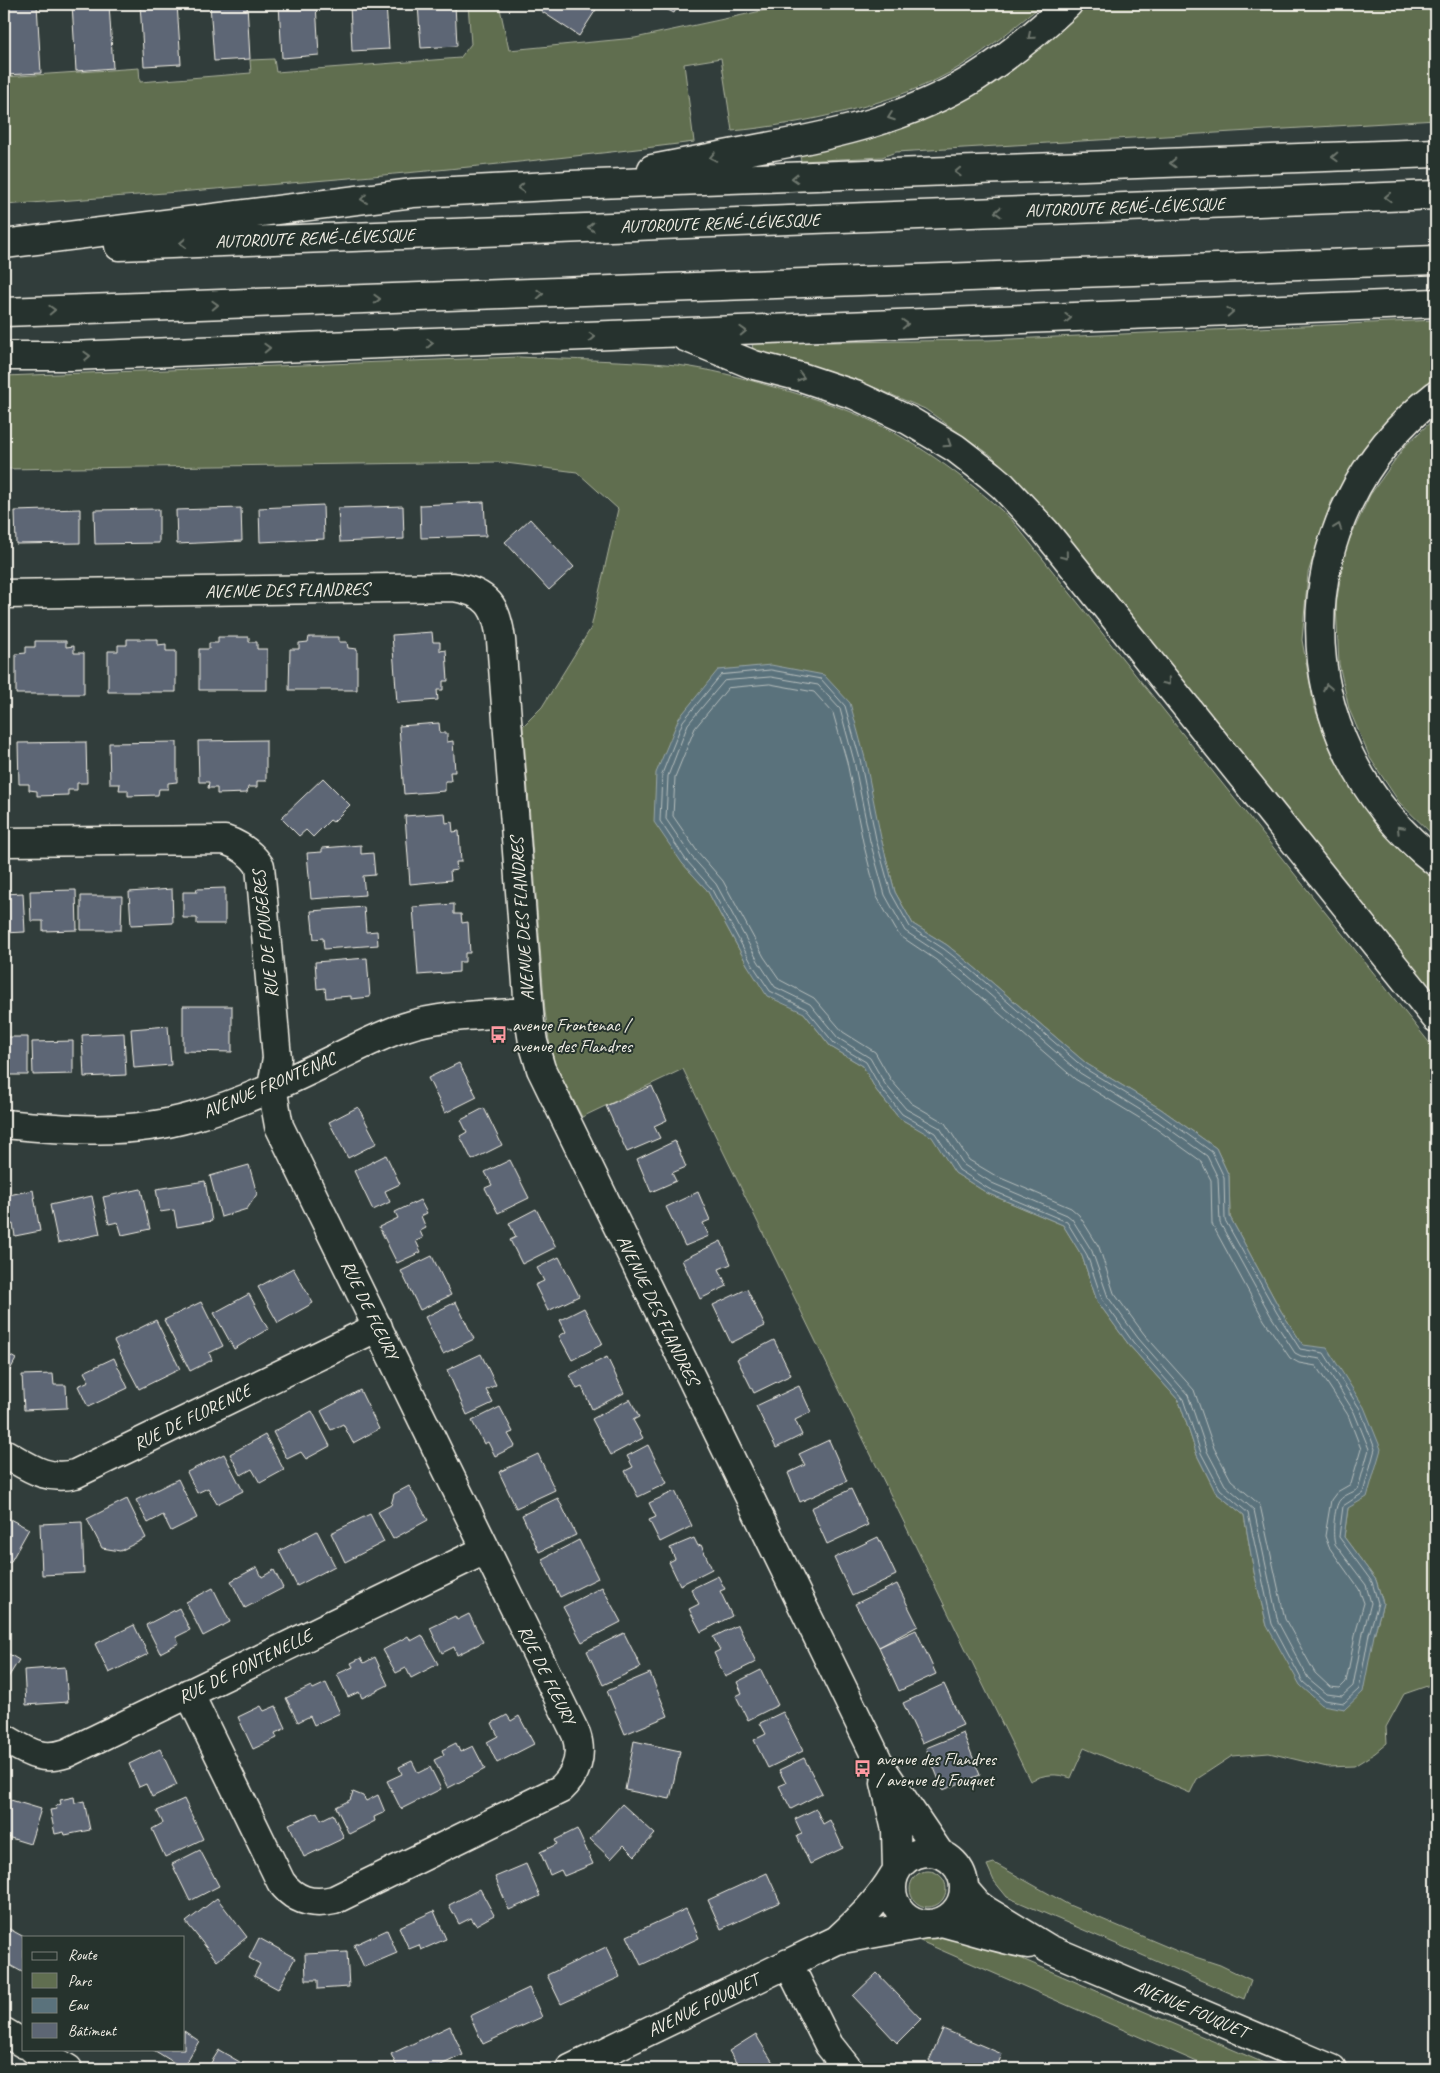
<svg xmlns="http://www.w3.org/2000/svg" width="1440" height="2073" font-family="Caveat,sans-serif">
<style>
.green{fill:#606e50;stroke:#aab09c;fill-rule:evenodd}
.water{fill:#5a727c;stroke:#98a5a7}
.lines{fill:none;stroke-linecap:round;stroke-linejoin:round}
.shore{stroke:#b6bebd;stroke-width:1}
.building{fill:#5d6674;stroke:#f4f1e8}
.minor-casing{stroke:#f4f1e8;stroke-width:31}
.highway-casing{stroke:#f4f1e8;stroke-width:31}
.minor{stroke:#26332d;stroke-width:28}
.highway{stroke:#26332d;stroke-width:28}
.oneway{stroke:#6e766e}
.labels{text-anchor:middle;stroke-width:4;stroke-linejoin:round;paint-order:stroke}
.street-label{font-size:18px;fill:#f4f1e8;stroke:#26332d}
.poi-label{font-size:18px;fill:#f4f1e8;stroke:#26332d;text-anchor:start}
</style>
<rect width="100%" height="100%" fill="#313d3b"/>
<filter id="ink" filterUnits="userSpaceOnUse"><feTurbulence type="fractalNoise" baseFrequency=".02" numOctaves="2"/><feDisplacementMap in="SourceGraphic" scale="10" xChannelSelector="R" yChannelSelector="G"/><feConvolveMatrix kernelMatrix="1 2 1 2 8 2 1 2 1" color-interpolation-filters="sRGB"/></filter>
<g filter="url(#ink)">
<path class="green" d="M468,4H499L509,50L635,38L794,4H1043C1016,26 990,48 961,66C903,103 800,125 732,131L721,58L684,64L694,142C465,171 234,188 4,205V77L139,68L140,82L251,73L250,60L274,59L276,72L460,58L471,44Z
M1085,4H1436V120L896,152L882,157L801,161L799,151L1033,53Z
M1436,320V379L1403,404L1362,450L1331,502L1308,573L1302,640L1314,706L1334,759L1374,823L1414,864L1436,880V998L1056,523L992,456L925,409L857,380L794,360L753,350L752,343L989,340Z
M519,357C572,360 625,360 677,365C709,369 740,377 770,386C796,393 823,401 849,411C910,436 963,475 1011,519L1436,1051V1677L1430,1685L1404,1694L1386,1727L1387,1743L1375,1753L1354,1766L1327,1767L1269,1753L1232,1756L1197,1779L1190,1793L1084,1748L1071,1778C1056,1773 1044,1774 1030,1781L683,1069L582,1117L554,1062L549,1040L545,1011L523,726L542,707L591,628L618,509L577,472L498,462L4,469V376ZM881,838L895,892L913,924L947,945L974,967L1087,1064L1161,1109L1216,1148L1229,1176L1230,1217L1281,1311L1303,1345L1348,1508L1344,1537L1376,1580L1383,1603L1374,1635L1267,1626L1254,1572L1244,1515L1216,1493L1197,1455L1179,1401L1129,1345L1097,1301L1082,1256L1063,1225L987,1193L955,1173L932,1136L899,1118L876,1090L863,1066L831,1047L804,1013L748,966L707,890L682,863Z
M1436,417V838L1399,802L1370,758L1349,709L1339,664L1336,605L1345,549L1370,495L1405,446Z
M994,1863L1069,1905L1177,1951L1220,1965L1251,1980L1244,1999L1007,1897L994,1881L987,1865Z
M910 1889a18 18 0 1 1 36 0a18 18 0 1 1-36 0Z
M942,1935L985,1943L1278,2069H1213L911,1937Z"/>
<path class="water" d="M771,665L824,675L850,703L865,758L881,838L895,892L913,924L947,945L974,967L1087,1064L1161,1109L1216,1148L1229,1176L1230,1217L1281,1311L1303,1345L1327,1348L1364,1407L1381,1449L1367,1497L1348,1508L1344,1537L1376,1580L1383,1603L1374,1635L1363,1692L1345,1709L1322,1705L1300,1685L1267,1626L1254,1572L1244,1515L1216,1493L1197,1455L1179,1401L1129,1345L1097,1301L1082,1256L1063,1225L987,1193L955,1173L932,1137L899,1118L876,1090L863,1066L831,1047L804,1013L767,996L748,966L707,890L682,863L654,822L656,773L679,718L718,670Z"/>
<g class="lines">
<path class="shore" d="M771,670L821,679L845,706L860,759L876,839L891,893L910,927L944,949L971,970L1084,1068L1158,1113L1212,1152L1224,1177L1225,1220L1277,1313L1300,1349L1324,1353L1360,1409L1375,1449L1363,1493L1343,1506L1339,1537L1372,1582L1378,1603L1369,1634L1359,1689L1344,1703L1324,1700L1303,1682L1272,1624L1248,1513L1220,1489L1201,1453L1183,1399L1133,1342L1102,1299L1087,1255L1067,1222L989,1189L959,1170L935,1133L902,1114L880,1087L866,1062L834,1043L806,1009L770,991L752,964L711,888L686,860L660,821L662,774L683,721L721,675Z
M771,677L818,685L840,709L854,761L870,841L885,895L905,931L940,954L967,975L1080,1073L1155,1119L1207,1156L1218,1178L1220,1223L1271,1316L1295,1353L1301,1356L1321,1359L1354,1412L1369,1449L1358,1489C1352,1493 1344,1495 1340,1500C1334,1506 1332,1536 1335,1544L1366,1585L1371,1603L1363,1633L1353,1686L1342,1696L1327,1694L1308,1678L1278,1622L1254,1510L1225,1485L1207,1451L1188,1395L1138,1338L1108,1297L1092,1251L1072,1219L1067,1215L992,1183L964,1165L940,1128L906,1109L885,1084L870,1058L838,1038L810,1004L775,987L758,961L716,884L691,856L666,819L668,776L688,724L724,681Z
M770,684L814,692L833,713L847,762L863,842L877,897L899,935L936,960L962,981L1075,1079L1151,1125L1201,1161L1211,1180L1212,1224L1264,1320L1290,1358L1299,1363L1316,1366L1348,1415L1361,1449L1351,1484L1337,1492L1331,1500L1325,1536L1329,1547L1359,1589L1364,1603L1356,1631L1346,1682L1340,1688L1330,1687L1315,1673L1285,1619L1260,1505L1231,1480L1214,1448L1194,1390L1144,1334L1114,1293L1099,1247L1079,1215L1071,1208L996,1176L969,1160L945,1123L911,1103L891,1080L875,1052L843,1032L814,998L780,980L764,957L723,881L697,851L673,816L675,777L695,728L728,688Z"/>
</g>
<path class="building" d="M4,4H37L41,73L5,75Z
M72,4H109L113,68L76,71Z
M140,4H177L181,64L144,66Z
M210,4H247L250,59L214,61Z
M279,4H316L319,55L282,58Z
M350,4H386L389,49L352,51Z
M418,4H455L457,46L421,48Z
M545,4H598L599,5L579,36L541,11Z
M656,4H679L674,13Z
M484,502L486,536L421,538L420,505Z
M323,505L324,539L260,542L259,508Z
M403,506L404,539L340,542L338,508Z
M241,508L242,541L177,544L176,510Z
M80,509V543L16,544L15,511Z
M159,509V543L95,544L94,510Z
M530,519L574,567L549,590L505,542Z
M432,632L433,642H440V651L446,650L448,681H443V690H437L438,700L397,703L392,635Z
M218,637H249V642H257V649H267V690H199V649H209V643H218Z
M309,637H339V642H347L348,648L357,649V690H289L290,649H299V643L308,642Z
M127,639H158V645L166,644V651H176V692H108V651H118V645H127Z
M35,641H66V647L74,646V653H84V694H16V654L26,653V647H35Z
M439,723L440,733H447V742L453,741L455,772H450L451,781H445V791L404,794L399,726Z
M266,740V781H257V787H248L247,793L217,794V788H208L209,782H199L198,741Z
M86,742L87,783H77V790H68V795L37,796V791L29,790V784H19L18,743Z
M177,742V782L168,783V789H159L158,795L128,796V790H119L120,784H110L109,743Z
M323,778L350,805L333,822L330,820L313,837L306,830L299,836L281,818Z
M445,813L446,823L452,822L453,832L459,831L461,862H456L457,870L450,871L451,880L410,884L405,816Z
M361,845V854L373,853L375,875L363,876L365,895L311,899L307,853L322,852V848Z
M225,888V924H197V918H183V892H197L196,889Z
M172,889L173,923L131,925L129,892Z
M76,890L77,930L43,931V921H31L30,891Z
M23,893L25,932L4,933V894Z
M81,896H122L121,930H81Z
M454,904V914H461L462,923L468,922L470,953H465V962H459V972L418,975L413,907Z
M364,907L366,932L377,931L378,945L324,949L323,938L314,939L311,911Z
M367,958L370,997L351,999V996L326,998L325,988L317,989L315,962Z
M183,1006H232V1052L183,1051Z
M168,1026L171,1065L134,1068L131,1029Z
M124,1033L126,1075L84,1077L82,1035Z
M4,1037H28V1075H4Z
M73,1041V1074L33,1075L32,1042Z
M459,1063L477,1097L445,1113L428,1078Z
M652,1086L667,1120L654,1126L660,1138L627,1152L606,1106Z
M358,1107L377,1143L348,1158L329,1122Z
M484,1108L502,1145L472,1160L460,1136L467,1132L461,1120Z
M675,1141L686,1167L672,1173L676,1181L651,1192L637,1159Z
M386,1155L400,1184L385,1191L390,1202L373,1210L354,1171Z
M510,1160L529,1198L498,1213L485,1188L492,1185L485,1172Z
M249,1165L257,1194L247,1209L221,1217L210,1176Z
M205,1181L212,1221L177,1227L174,1210L160,1212L156,1189Z
M141,1189L150,1229L122,1235L118,1222L109,1224L103,1197Z
M33,1190L40,1231L15,1236L13,1224L4,1226V1196Z
M698,1192L710,1220L703,1223L709,1236L685,1246L666,1207Z
M92,1196L100,1234L58,1243L50,1205Z
M420,1200L427,1213L421,1216L426,1228L420,1231L423,1238L416,1241L421,1252L397,1263L379,1227L398,1218L395,1212Z
M536,1209L556,1247L522,1264L510,1240L516,1237L509,1223Z
M721,1241L731,1264L719,1269L727,1286L700,1299L682,1260Z
M432,1256L451,1295L420,1310L401,1271Z
M559,1257L579,1296L548,1311L535,1285L544,1281L537,1268Z
M293,1268L313,1303L278,1323L258,1287Z
M747,1289L765,1326L731,1343L713,1305Z
M249,1294L268,1329L234,1349L214,1313Z
M201,1302L223,1346L209,1353L212,1360L190,1371L164,1320Z
M456,1302L474,1339L443,1354L425,1317Z
M584,1308L603,1344L572,1360L559,1336L566,1332L560,1320Z
M156,1320L180,1369L139,1389L114,1341Z
M774,1340L791,1375L754,1393L737,1359Z
M4,1352L16,1359L4,1381Z
M481,1354L496,1385L486,1390L493,1403L467,1415L447,1370Z
M607,1357L624,1393L592,1409L582,1387L577,1389L570,1375Z
M114,1358L128,1388L88,1407L78,1386L89,1381L84,1372Z
M53,1374L54,1385H66L67,1408L24,1410L22,1375Z
M799,1386L811,1412L795,1420L802,1435L776,1448L756,1406Z
M360,1390L379,1429L353,1443L343,1424L331,1430L321,1411Z
M630,1399L639,1417L633,1420L643,1438L611,1455L592,1419Z
M500,1407L513,1432L508,1434L515,1446L495,1456L488,1442L484,1444L472,1421Z
M312,1411L330,1446L306,1459L301,1452L287,1459L273,1432Z
M265,1435L284,1470L260,1483L252,1469L241,1475L230,1454Z
M829,1440L847,1481L800,1502L788,1473L805,1465L799,1454Z
M648,1445L667,1483L638,1497L625,1471L633,1467L627,1456Z
M224,1454L243,1491L217,1504L208,1488L197,1493L187,1472Z
M538,1454L555,1490L516,1508L499,1472Z
M178,1479L197,1518L171,1531L163,1515L148,1523L136,1500Z
M409,1486L428,1520L393,1539L378,1512L391,1505L394,1494Z
M851,1489L868,1525L827,1544L811,1508Z
M675,1491L692,1526L660,1542L649,1520L656,1517L649,1503Z
M558,1498L576,1535L539,1552L522,1515Z
M127,1499L146,1538L120,1551L102,1548L87,1519Z
M370,1514L384,1542L345,1562L331,1533Z
M4,1516L29,1529L10,1563L4,1560Z
M82,1522L84,1573L42,1575L40,1524Z
M317,1531L335,1566L297,1586L279,1551Z
M878,1537L896,1575L852,1596L834,1558Z
M694,1538L698,1546L701,1545L712,1569L680,1585L669,1562L675,1559L670,1548Z
M579,1540L598,1578L560,1597L542,1559Z
M257,1567L262,1577L274,1570L283,1588L245,1608L231,1581Z
M718,1576L725,1589L720,1591L732,1616L701,1632L689,1609L699,1604L691,1589Z
M897,1584L918,1626L879,1647L855,1604Z
M602,1587L621,1622L582,1642L563,1607Z
M213,1588L230,1622L203,1636L186,1602Z
M179,1608L190,1630L176,1637L179,1643L160,1653L146,1625Z
M469,1614L483,1642L457,1655L454,1647L442,1653L430,1628L455,1616L457,1620Z
M134,1625L148,1654L109,1673L95,1644Z
M738,1625L756,1662L725,1677L714,1653L720,1650L713,1637Z
M916,1630L936,1674L899,1691L879,1647Z
M624,1633L641,1667L603,1685L587,1651Z
M422,1635L438,1664L411,1678L406,1668L396,1673L383,1650L408,1636L411,1641Z
M4,1651L19,1660L4,1684Z
M375,1657L388,1685L362,1698L359,1692L348,1697L337,1674L353,1667L351,1663L361,1658L364,1663Z
M65,1667L68,1702L26,1705L24,1670Z
M761,1670L778,1705L748,1720L736,1696L742,1693L737,1682Z
M650,1673L668,1716L625,1734L607,1691Z
M326,1683L340,1713L314,1725L310,1716L298,1722L286,1698L311,1686L313,1689Z
M944,1684L963,1725L922,1743L903,1703Z
M261,1706L264,1711L276,1706L286,1728L275,1733L277,1738L253,1749L238,1717Z
M783,1712L803,1751L768,1768L754,1740L766,1734L760,1723Z
M507,1715L511,1721L519,1716L534,1744L497,1763L487,1742L498,1736L492,1723Z
M963,1733L980,1775L943,1790L926,1748Z
M634,1741L680,1751L670,1799L625,1790Z
M456,1743L460,1752L473,1746L485,1769L448,1788L434,1760L444,1755L442,1750Z
M160,1749L177,1785L152,1797L146,1784L139,1787L129,1764Z
M804,1758L822,1793L791,1809L779,1786L786,1783L779,1770Z
M412,1761L418,1773L430,1767L441,1789L401,1809L387,1781L402,1774L399,1767Z
M353,1792L363,1796L366,1801L378,1795L385,1812L374,1817L375,1821L349,1834L336,1807L350,1800Z
M74,1797L75,1803L84,1801L90,1830L65,1835L64,1832L55,1834L50,1810L57,1809L56,1806L61,1804L60,1800Z
M4,1798L41,1809L30,1844L4,1836Z
M184,1799L203,1839L165,1857L152,1829L163,1823L157,1811Z
M622,1804L655,1834L635,1856L624,1845L611,1859L590,1839Z
M816,1809L823,1824L830,1820L843,1848L810,1864L797,1836L802,1834L795,1819Z
M317,1812L321,1820L333,1814L344,1838L304,1857L289,1824Z
M577,1829L593,1864L564,1876L561,1870L550,1875L540,1852L557,1844L555,1840Z
M200,1850L219,1886L190,1901L172,1864Z
M526,1864L540,1896L509,1910L495,1877Z
M767,1873L780,1902L721,1929L708,1900Z
M480,1889L494,1915L476,1925L471,1918L459,1924L449,1905Z
M217,1898L247,1937L217,1961L186,1922Z
M686,1909L699,1938L641,1965L627,1936Z
M434,1911L446,1939L421,1950L419,1945L409,1949L399,1927Z
M4,1926L24,1937V1973L4,1962Z
M387,1930L397,1953L364,1967L354,1945Z
M259,1938L295,1958L278,1989L254,1976L260,1964L249,1958Z
M606,1947L620,1977L561,2004L547,1975Z
M347,1952L349,1987L318,1989V1980H306L305,1954Z
M877,1973L921,2019L897,2043L853,1996Z
M529,1988L542,2017L483,2044L470,2016Z
M450,2026L463,2055L432,2069H398L391,2054Z
M943,2029L1002,2054L996,2069H948L929,2061Z
M184,2031L199,2041L183,2068L152,2049H184Z
M756,2034L759,2040L777,2069H740L729,2051Z
M219,2050L252,2069H207Z
M370,2065L372,2069H360Z"/>
<g class="lines">
<defs>
<path id="minor" d="M4,594L453,587C488,592 497,607 501,640L530,1023L533,1042L541,1069L881,1767L940,1854
M4,842L225,840C240,845 251,853 260,866L277,1058L272,1087L279,1126L576,1734C583,1755 577,1774 561,1789L334,1900C312,1905 295,1901 281,1882L189,1693
M4,1124C67,1130 130,1135 192,1117C235,1105 278,1086 319,1066C347,1053 375,1037 405,1027C444,1014 489,1015 529,1012
M4,1453C29,1467 45,1481 75,1474L378,1327
M4,1738C27,1751 40,1762 67,1753L485,1550
M885,1783L896,1830L897,1870
M892 1888a36 36 0 1 1 72 0a36 36 0 1 1-72 0Z
M964,1889L977,1904L985,1910L1049,1949L1332,2069
M941,1922C970,1929 998,1939 1028,1944
M837,1940L925,1924
M788,1963L829,2045L848,2069
M4,2032L24,2044
M33,2049L68,2069
M570,2069L837,1940C860,1919 878,1902 894,1875"/>
<path id="highway" d="M652,169C688,162 724,155 761,148C836,135 910,118 976,77C1009,56 1039,31 1068,4
M4,244L413,193L570,185L1436,153
M119,246L1436,195
M4,312L1436,260
M685,337L754,365L801,377L855,395L908,420L955,448L990,475L1003,486L1045,531L1436,1018
M4,356H71L1436,303
M1436,395C1281,515 1282,741 1436,862"/>
</defs>
<use href="#minor" class="minor-casing"/>
<use href="#highway" class="highway-casing"/>
<use href="#minor" class="minor"/>
<use href="#highway" class="highway"/>
</g>
<defs><path id="oneway-chevron" d="M-2-3.5L2.5 0L-2 3.5" fill="none" stroke-width="1.6" stroke-linecap="round" stroke-linejoin="round" transform="scale(1.25)"/></defs>
<g class="oneway">
<use href="#oneway-chevron" transform="translate(1031 36) rotate(140)"/>
<use href="#oneway-chevron" transform="translate(891 117) rotate(160)"/>
<use href="#oneway-chevron" transform="translate(713 157) rotate(169)"/>
<use href="#oneway-chevron" transform="translate(1335 157) rotate(178)"/>
<use href="#oneway-chevron" transform="translate(1173 163) rotate(178)"/>
<use href="#oneway-chevron" transform="translate(958 172) rotate(178)"/>
<use href="#oneway-chevron" transform="translate(795 178) rotate(178)"/>
<use href="#oneway-chevron" transform="translate(521 188) rotate(177)"/>
<use href="#oneway-chevron" transform="translate(1388 197) rotate(178)"/>
<use href="#oneway-chevron" transform="translate(364 199) rotate(173)"/>
<use href="#oneway-chevron" transform="translate(998 212) rotate(178)"/>
<use href="#oneway-chevron" transform="translate(591 227) rotate(178)"/>
<use href="#oneway-chevron" transform="translate(183 243) rotate(178)"/>
<use href="#oneway-chevron" transform="translate(540 294) rotate(-2)"/>
<use href="#oneway-chevron" transform="translate(377 299) rotate(-2)"/>
<use href="#oneway-chevron" transform="translate(215 305) rotate(-2)"/>
<use href="#oneway-chevron" transform="translate(52 310) rotate(-2)"/>
<use href="#oneway-chevron" transform="translate(1230 312) rotate(-3)"/>
<use href="#oneway-chevron" transform="translate(1068 318) rotate(-2)"/>
<use href="#oneway-chevron" transform="translate(905 324) rotate(-2)"/>
<use href="#oneway-chevron" transform="translate(743 331) rotate(-2)"/>
<use href="#oneway-chevron" transform="translate(592 337) rotate(-2)"/>
<use href="#oneway-chevron" transform="translate(430 343) rotate(-2)"/>
<use href="#oneway-chevron" transform="translate(267 348) rotate(-2)"/>
<use href="#oneway-chevron" transform="translate(87 356) rotate(-2)"/>
<use href="#oneway-chevron" transform="translate(801 377) rotate(16)"/>
<use href="#oneway-chevron" transform="translate(948 444) rotate(33)"/>
<use href="#oneway-chevron" transform="translate(1338 527) rotate(-70)"/>
<use href="#oneway-chevron" transform="translate(1065 556) rotate(51)"/>
<use href="#oneway-chevron" transform="translate(1167 682) rotate(51)"/>
<use href="#oneway-chevron" transform="translate(1327 687) rotate(-101)"/>
<use href="#oneway-chevron" transform="translate(1400 829) rotate(-134)"/>
</g>
</g>
<defs>
<symbol id="bus-bare" viewBox="-9 -9 18 18"><path d="M-5-6H5V4H4V6H2V4H-2V6H-4V4H-5ZM-3.5-4V0h7V-4ZM-3.5 1.2v1.5H-2V1.2ZM2 1.2v1.5H3.5V1.2Z" fill="#ff9aa2" stroke="#26332d" stroke-width="2.5" paint-order="stroke"/></symbol>
</defs>
<g fill-rule="evenodd">
<use href="#bus-bare" x="486" y="1022" width="25" height="25"/>
<use href="#bus-bare" x="850" y="1756" width="25" height="25"/>
</g>
<g class="labels">
<g class="street-label">
<text transform="translate(1125 207) rotate(-2)" y="6">AUTOROUTE RENÉ-LÉVESQUE</text>
<text transform="translate(720 223) rotate(-2)" y="6">AUTOROUTE RENÉ-LÉVESQUE</text>
<text transform="translate(315 238) rotate(-2)" y="6">AUTOROUTE RENÉ-LÉVESQUE</text>
<text transform="translate(287 590) rotate(-1)" y="6">AVENUE DES FLANDRES</text>
<text transform="translate(522 919) rotate(-94)" y="6">AVENUE DES FLANDRES</text>
<text transform="translate(265 934) rotate(-96)" y="6">RUE DE FOUGÈRES</text>
<text transform="translate(269 1085) rotate(-23)" y="6">AVENUE FRONTENAC</text>
<text transform="translate(370 1310) rotate(64)" y="6">RUE DE FLEURY</text>
<text transform="translate(658 1310) rotate(64)" y="6">AVENUE DES FLANDRES</text>
<text transform="translate(192 1417) rotate(-26)" y="6">RUE DE FLORENCE</text>
<text transform="translate(245 1666) rotate(-26)" y="6">RUE DE FONTENELLE</text>
<text transform="translate(547 1675) rotate(64)" y="6">RUE DE FLEURY</text>
<text transform="translate(703 2005) rotate(-26)" y="6">AVENUE FOUQUET</text>
<text transform="translate(1191 2009) rotate(23)" y="6">AVENUE FOUQUET</text>
</g>
<g class="poi-label">
<text x="512" y="1031">avenue Frontenac /<tspan x="512" dy="21">avenue des Flandres</tspan></text>
<text x="876" y="1765">avenue des Flandres<tspan x="876" dy="21">/ avenue de Fouquet</tspan></text>
</g>
</g>
<rect width="1440" height="2073" fill="none" stroke="#26332d" stroke-width="20"/>
<rect x="10" y="10" width="1420" height="2053" fill="none" stroke="#f4f1e8" stroke-width="2" filter="url(#ink)"/>
<rect x="22" y="1936" width="162" height="115" fill="#26332d" stroke="#787f78"/>
<rect x="32" y="1952" width="25" height="8" fill="#26332d" stroke="#787f78"/>
<text x="68" y="1960" font-size="15" fill="#f4f1e8">Route</text>
<rect x="32" y="1973" width="25" height="15" fill="#606e50" stroke="#787f78"/>
<text x="68" y="1986" font-size="15" fill="#f4f1e8">Parc</text>
<rect x="32" y="1998" width="25" height="15" fill="#5a727c" stroke="#787f78"/>
<text x="68" y="2010" font-size="15" fill="#f4f1e8">Eau</text>
<rect x="32" y="2023" width="25" height="15" fill="#5d6674" stroke="#787f78"/>
<text x="68" y="2036" font-size="15" fill="#f4f1e8">Bâtiment</text>
</svg>
